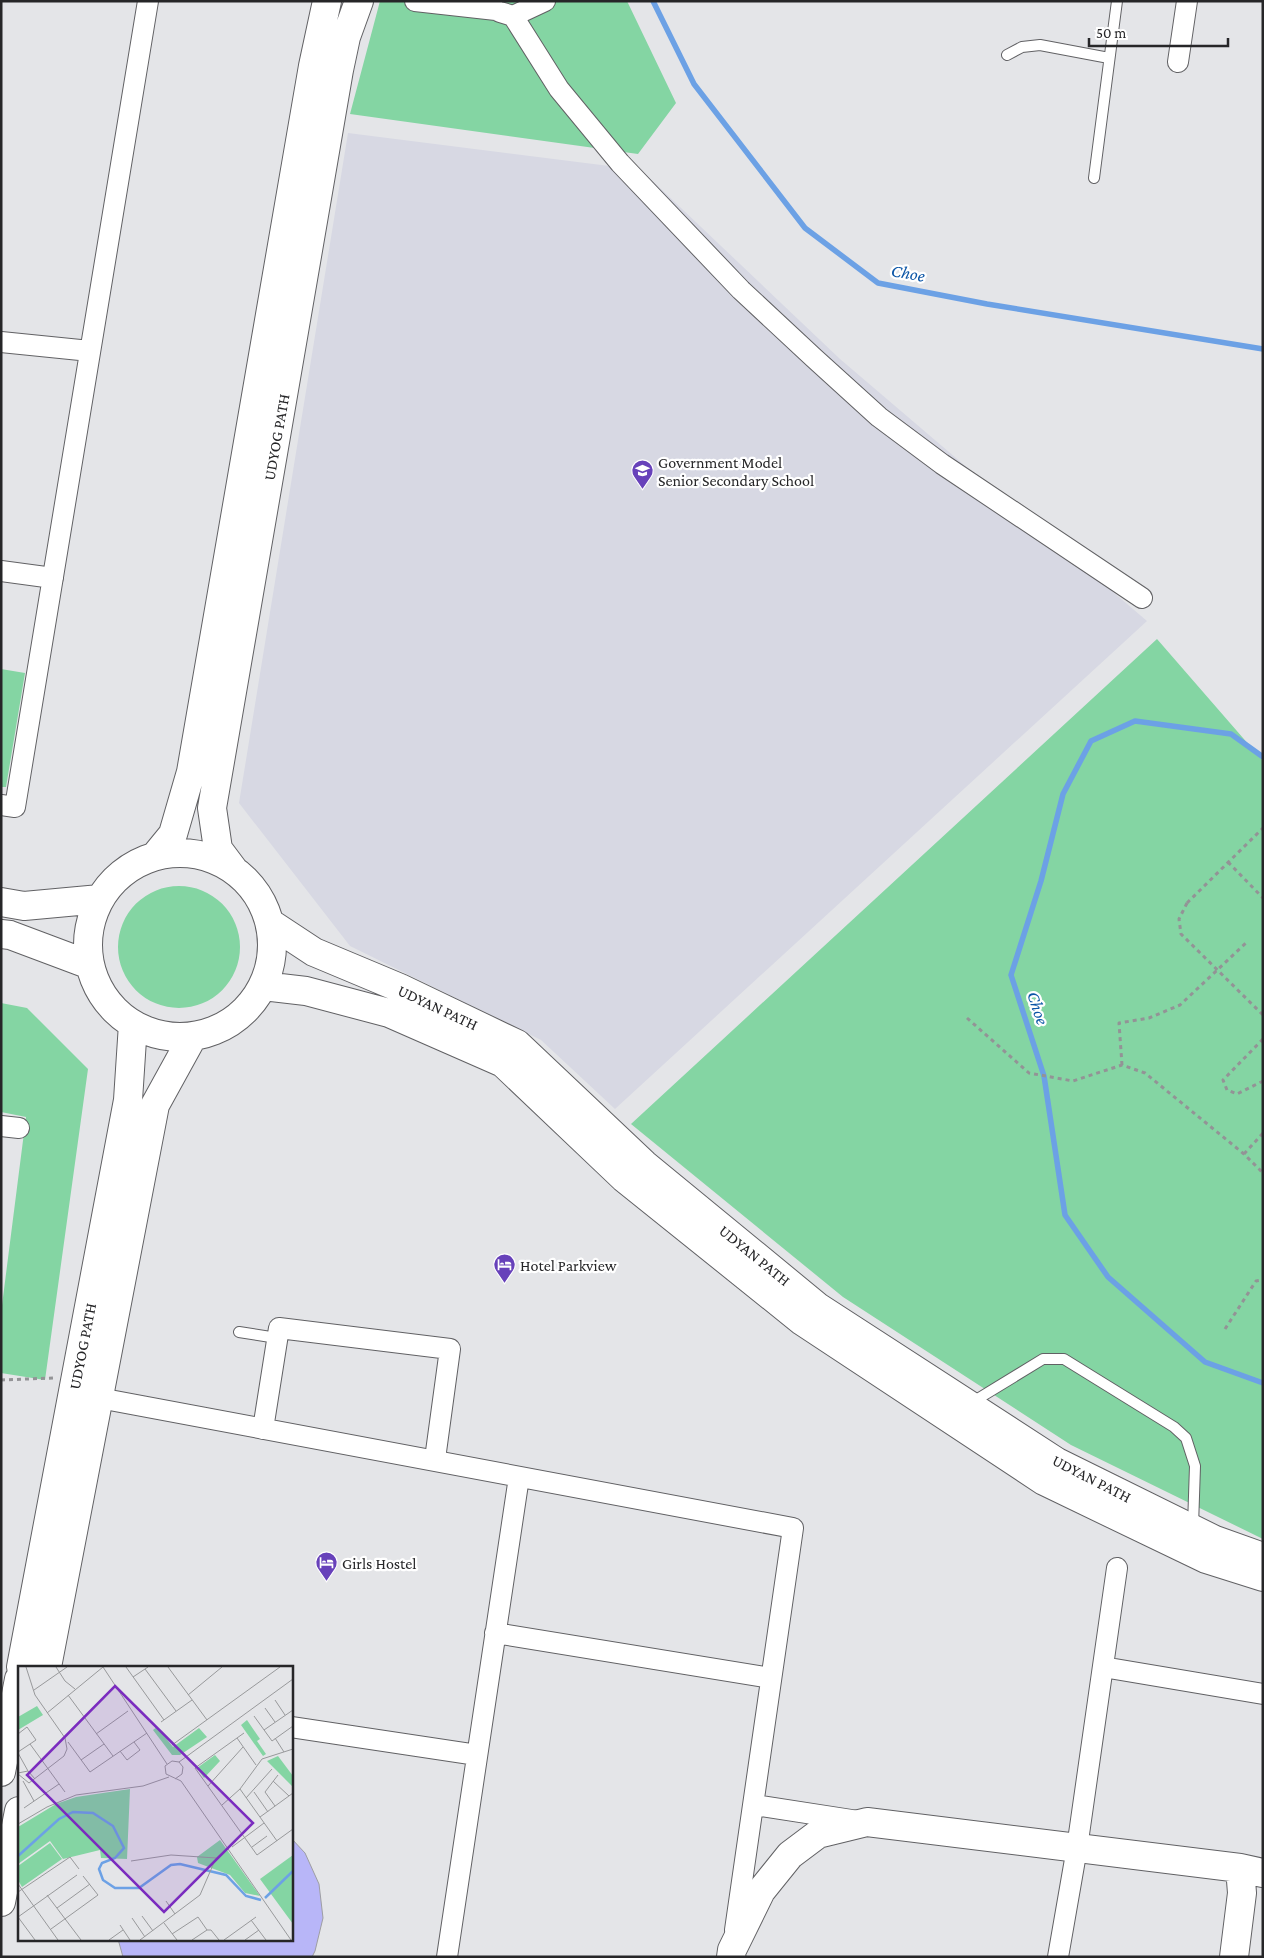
<svg xmlns="http://www.w3.org/2000/svg" width="1264" height="1958" font-family="'Crimson Pro',serif">
<style>
.built{fill:#d7d8e3}
.green{fill:#84d5a3}
.lines{fill:none;stroke-linecap:round;stroke-linejoin:round}
.stream{stroke:#6ca1e5;stroke-width:5.5}
.building{fill:#b8b6f8;stroke:#9e9ea2}
.lane-casing{stroke:#616164;stroke-width:12}
.street-casing{stroke:#616164;stroke-width:22}
.secondary-casing{stroke:#616164;stroke-width:30}
.path{stroke:#939396;stroke-width:3;stroke-dasharray:4 4;stroke-linecap:butt}
.lane{stroke:#fff;stroke-width:10}
.street{stroke:#fff;stroke-width:20}
.secondary{stroke:#fff;stroke-width:28}
.path-bridge{stroke:#939396;stroke-width:3;stroke-dasharray:4 4;stroke-linecap:butt}
.labels{text-anchor:middle;stroke-width:4.5;stroke-linejoin:round;paint-order:stroke}
.street-label{font-size:16px;fill:#262628;stroke:#fff}
.poi-label{font-size:16px;fill:#262628;stroke:#fff;text-anchor:start}
.water-label{font-size:18px;font-style:italic;fill:#0b55a6;stroke:#fff}
.inset-river{fill:none;stroke:#6ca1e5;stroke-width:2.5}
.inset-road{fill:none;stroke:#98999b;stroke-width:1}
.view{fill:#7b2cbf;fill-opacity:0.15;stroke:#7b2cbf;stroke-width:2.5}
.inset-edge{fill:none;stroke:#262628;stroke-width:2.5}
</style>
<rect width="100%" height="100%" fill="#e4e5e8"/>
<path class="built" d="M348,133L641,170L840,359L1147,621L615,1109L541,1040L350,946L239,803Z"/>
<path class="green" d="M380,1H627L676,103L638,154L350,114Z
M1157,639L1263,761V1539L1071,1445L843,1297L631,1124Z
M1,669L25,673L6,787H1Z
M118 947a61 61 0 1 1 122 0a61 61 0 1 1-122 0Z
M1,1003L27,1008L88,1069L45,1380L1,1373V1313L26,1117L1,1112Z"/>
<g class="lines">
<path class="stream" d="M653,1L694,84L805,228L878,283L987,304L1263,349
M1263,757L1231,734L1135,721L1091,741L1063,794L1041,881L1011,975L1044,1076L1065,1215L1108,1277L1205,1362L1263,1383"/>
</g>
<path class="building" d="M291,1838L305,1853L319,1884L323,1918L315,1951L312,1957H123L118,1939H291Z"/>
<g class="lines">
<defs>
<path id="lane" d="M1007,55L1022,47L1040,45L1109,58
M1094,178L1117,1
M239,1332L277,1338
M971,1403L1043,1359H1064L1174,1427L1186,1438L1195,1466L1193,1526"/>
<path id="street" d="M415,1L496,10
M500,12L513,16L545,1
M513,16L559,89L620,163L741,290L814,358L879,417L942,464L1142,598
M1178,62L1187,1
M1,342L90,351
M1,571L53,578
M1,805L15,807L148,1
M1,1126L19,1128
M99,1398C330,1440 561,1485 793,1528L735,1930
M263,1429L279,1328L450,1349L435,1459
M495,1633L771,1678
M1103,1667L1263,1694
M291,1727L477,1755
M754,1805L858,1821
M447,1957L519,1477
M1058,1957L1077,1848L1117,1568"/>
<path id="secondary" d="M88 945a92 92 0 1 1 184 0a92 92 0 1 1-184 0Z
M155,856L173,834L191,772L313,66L327,1
M233,869L218,849L212,808L339,70L346,37L359,1
M1,902L24,906L100,899
M270,923L314,952L400,988L517,1044L644,1164L818,1307L1057,1462L1215,1540L1263,1557
M1,934L10,935L90,965
M263,986L306,991L389,1013L503,1063L624,1178L802,1321L1044,1481L1206,1559L1263,1577
M21,1667L128,1100L133,1024
M47,1667L155,1105L193,1036
M1,1772L19,1679
M1,1902L19,1811
M731,1957L732,1950L761,1891L790,1855L818,1834L867,1822L1240,1868L1263,1873
M1234,1957L1242,1893L1240,1868"/>
</defs>
<use href="#lane" class="lane-casing"/>
<use href="#street" class="street-casing"/>
<use href="#secondary" class="secondary-casing"/>
<path class="path" d="M1228,862L1263,898
M1187,903L1263,828
M967,1018L1029,1073L1073,1081L1122,1065L1145,1073L1244,1154L1263,1173
M1263,1039L1223,1080L1227,1090L1237,1094L1263,1081
M1122,1065L1119,1023L1149,1018L1180,1005L1247,942
M1244,1154L1263,1133
M1225,1329L1256,1281L1263,1280
M1,1380L53,1378"/>
<use href="#lane" class="lane"/>
<use href="#street" class="street"/>
<use href="#secondary" class="secondary"/>
<path class="path-bridge" d="M1187,903L1179,919L1181,934L1263,1015"/>
</g>
<defs>
<symbol id="school-pin" viewBox="-11 -11 22 30"><path d="M0 17L-7.5 6A9.5 9.5 0 1 1 7.5 6Z" fill="#6741ba" stroke="#fff"/><path d="M0-5L7-2L0 1L-7-2ZM-4 1L0 2.5L4 1V4Q0 6-4 4Z" fill="#fff"/></symbol>
<symbol id="hotel-pin" viewBox="-11 -11 22 30"><path d="M0 17L-7.5 6A9.5 9.5 0 1 1 7.5 6Z" fill="#6741ba" stroke="#fff"/><path d="M-6-4.5h1.5V1H6V5H4.5V3h-9V5H-6ZM-4 0a1.8 1.8 0 1 1 3.6 0ZM.5 0V-2.5h3Q6-2.5 6 0Z" fill="#fff"/></symbol>
</defs>
<g fill-rule="evenodd">
<use href="#school-pin" x="630" y="458" width="25" height="34"/>
<use href="#hotel-pin" x="492" y="1252" width="25" height="34"/>
<use href="#hotel-pin" x="314" y="1550" width="25" height="34"/>
</g>
<g class="labels">
<g class="street-label">
<text transform="translate(276 437) rotate(-80)" y="6">UDYOG PATH</text>
<text transform="translate(438 1007) rotate(25)" y="6">UDYAN PATH</text>
<text transform="translate(755 1255) rotate(39)" y="6">UDYAN PATH</text>
<text transform="translate(82 1346) rotate(-79)" y="6">UDYOG PATH</text>
<text transform="translate(1092 1478) rotate(27)" y="6">UDYAN PATH</text>
</g>
<g class="poi-label">
<text x="658" y="468">Government Model<tspan x="658" dy="18">Senior Secondary School</tspan></text>
<text x="520" y="1271">Hotel Parkview</text>
<text x="342" y="1569">Girls Hostel</text>
</g>
<g class="water-label">
<text transform="translate(908 273) rotate(10)" y="6">Choe</text>
<text transform="translate(1038 1008) rotate(72)" y="6">Choe</text>
</g>
</g>
<g transform="translate(18 1666)">
<rect width="275" height="275" fill="#e4e5e8"/>
<path d="M19,40L25,49L0,64V51ZM229,54L242,73L239,75L248,88L245,90L223,59ZM139,61L155,81L181,62L189,71L162,89H154L135,64ZM197,89L202,95L186,112L179,102ZM260,90L275,110V121L249,95ZM112,123L109,193L83,192L82,184L45,193L32,175L0,198V161L38,138L58,131ZM202,174L242,230L227,227L212,209L180,197L179,191ZM32,177L44,193L4,221L0,214V200ZM275,189V258L242,213Z" fill="#84d5a3"/>
<path class="inset-river" d="M0,190L41,153L55,146L75,147L95,160L106,182L97,192L84,197L81,203L85,214L97,222H121L153,199L162,198L208,209L228,230L243,234M247,232L275,205"/>
<path class="inset-road" d="M38,1L47,15L57,23M85,1L149,98M108,1L146,54M150,1L189,54M127,3L158,45M115,11L130,1M16,24L49,1M50,29L95,90M170,29L204,1M257,34L267,49M247,42L257,56M29,47L85,1M236,50L254,75L275,60M143,56L174,34M246,64L275,44M226,67L177,102L239,189L275,163M0,68L9,61L18,74L0,86M78,68L110,45M219,72L238,99M257,72L266,86M50,76L72,106L129,67M12,78L47,126M154,79L262,1M102,85L109,94L122,84L116,76M0,87L10,105M63,94L86,78M161,96L275,13M0,107L10,105L17,113M0,108L11,117L46,90L49,83L47,72L17,29L8,1M157,113L164,108L165,101L161,96L154,95L147,100L148,108L163,115L273,274M5,115L16,135M255,115L271,130M190,120L225,81M222,123L259,175M236,126L250,146M228,132L254,103M204,139L222,123L244,93L275,83M257,140L247,126L260,109M6,142L41,118M242,151L275,127M0,158L29,141L58,129L125,120L151,111M214,181L246,157M234,181L249,170M113,195L153,189L198,192M0,218L40,274M0,226L52,191L61,203M29,229L63,274M148,235L157,248M39,242L72,218M124,250L135,265M0,251L59,209M0,251L17,274M114,252L127,271M233,254L248,274M146,257L159,274M102,259L112,274M33,263L80,229L65,210M189,264H193L201,274M154,268L180,251L189,264L174,274M91,274L105,264M122,274L182,229L198,192L209,183M206,274L238,251M227,274L241,264"/>
<path class="view" d="M97,20L235,157L146,246L9,109Z"/>
<rect width="275" height="275" class="inset-edge"/>
</g>
<rect width="1264" height="1958" fill="none" stroke="#262628" stroke-width="5"/>
<path d="M1089 38v8h139v-8" fill="none" stroke="#262628" stroke-width="2.5"/>
<text x="1096" y="38" font-size="15" fill="#262628" stroke="#ffffff" stroke-width="4" paint-order="stroke">50 m</text>
</svg>
